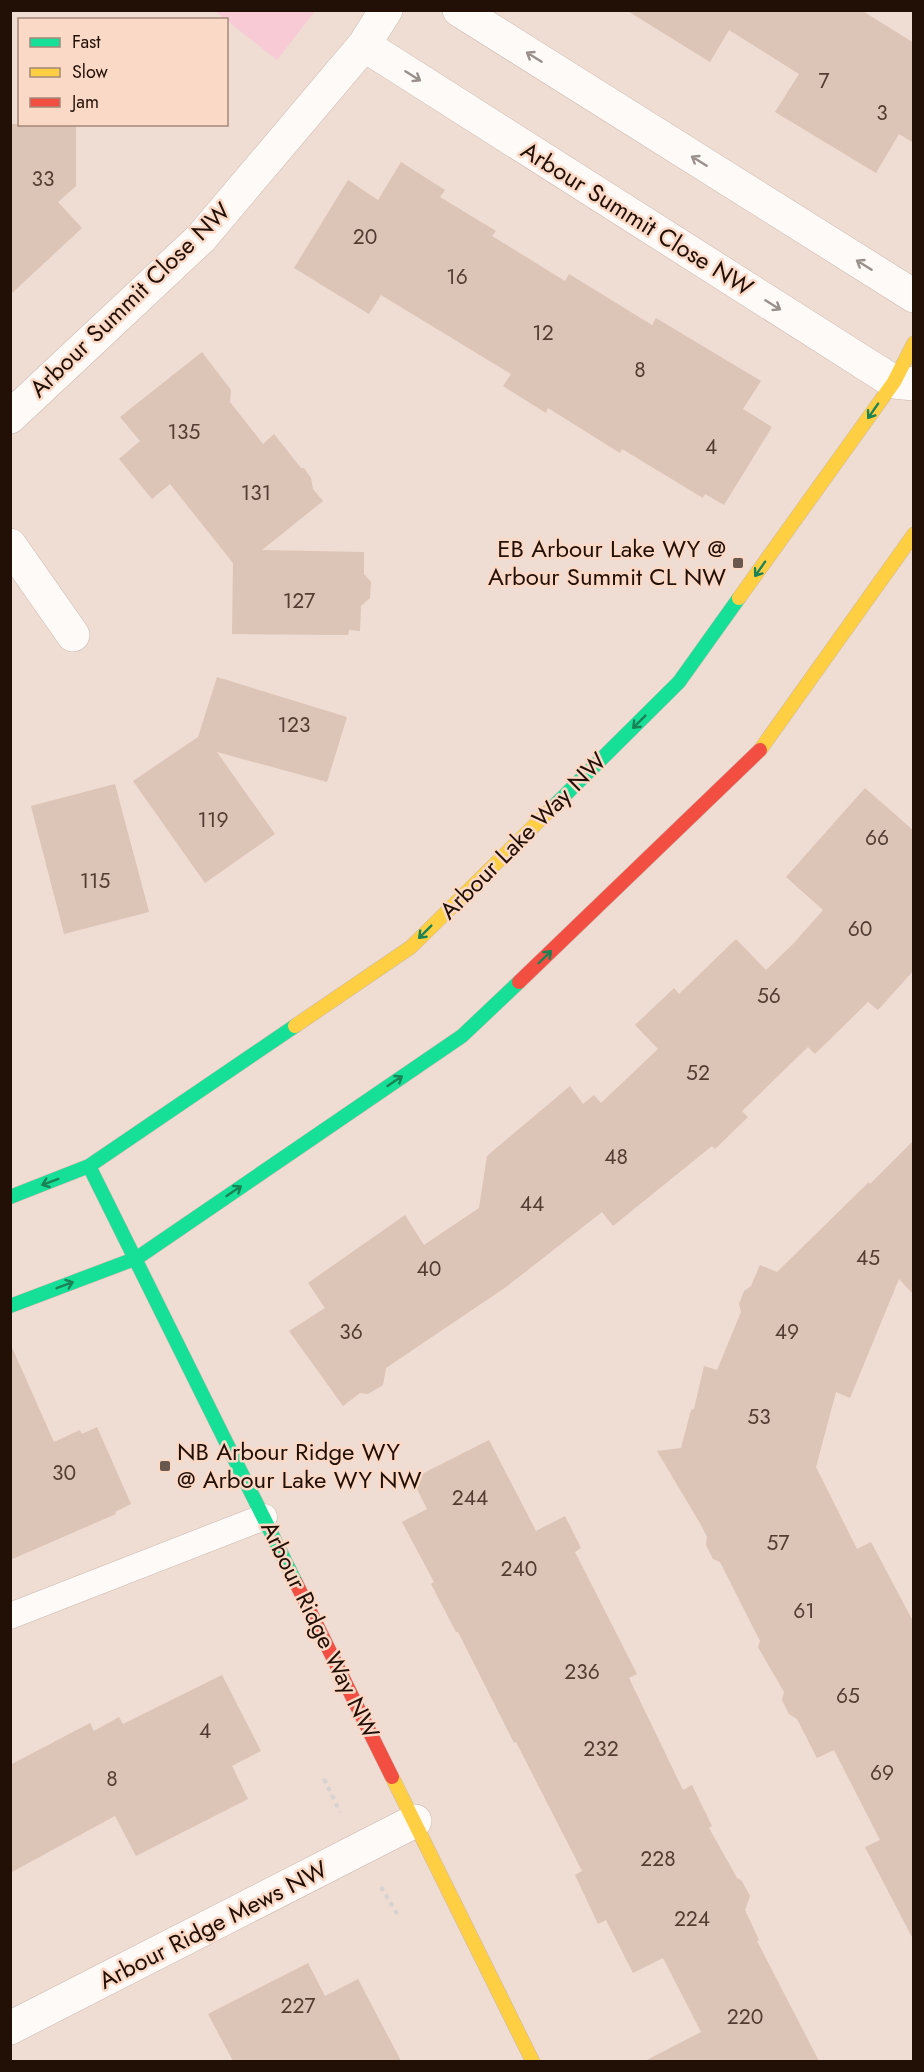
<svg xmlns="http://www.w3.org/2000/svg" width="924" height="2072" font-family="Jost,sans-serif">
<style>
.green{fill:#f7cad6}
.building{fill:#dcc4b6}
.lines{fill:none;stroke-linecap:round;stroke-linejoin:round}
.lane-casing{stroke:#cbb8af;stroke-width:27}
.street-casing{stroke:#cbb8af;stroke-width:34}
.fast-casing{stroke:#cbb8af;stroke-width:15}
.slow-casing{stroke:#cbb8af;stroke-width:15}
.jam-casing{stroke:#cbb8af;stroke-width:15}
.path{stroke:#d8d2cf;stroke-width:4;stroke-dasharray:4.5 4.5;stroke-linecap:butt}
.lane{stroke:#fdfaf8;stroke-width:26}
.street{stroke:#fdfaf8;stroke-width:33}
.fast{stroke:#16e098;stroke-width:14}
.slow{stroke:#ffcf43;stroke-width:14}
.jam{stroke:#f24e42;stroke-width:14}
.oneway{stroke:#9a908b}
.oneway2{stroke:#1b8256}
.poi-dot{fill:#6a574d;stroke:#fbd9c7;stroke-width:2}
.labels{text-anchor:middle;stroke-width:5;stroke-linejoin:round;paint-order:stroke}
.number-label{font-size:21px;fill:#523d32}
.street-label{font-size:24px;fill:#220f05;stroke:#fbd9c7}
.poi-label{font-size:24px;fill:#220f05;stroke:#fbd9c7;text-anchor:end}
</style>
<rect width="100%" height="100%" fill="#efdcd3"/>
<path class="green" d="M215,11H315L277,60Z"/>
<path class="building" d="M626,10H861L914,43V143L899,134L876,173L775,112L799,74L729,30L710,62Z
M10,124H76V186L58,202L82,228L10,295Z
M401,162L445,190L440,197L496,231L492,236L565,281L569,274L652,325L656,318L761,381L743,409L772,427L724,505L705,494L703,498L622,449L620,453L548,408L546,413L503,386L511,374L381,295L369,314L294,268L348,180L378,200Z
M202,352L231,390L230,402L263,444L274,434L301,468H304L311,478L313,489L323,501L262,550L364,552V574L371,582L370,598L361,606L360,631L349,630L348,635L232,634L233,563L170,484L152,499L119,459L140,441L120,417Z
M217,677L347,717L327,782L217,752L275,834L205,883L133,781L198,737Z
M115,784L149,912L64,934L31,806Z
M865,788L914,831V970L878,1010L868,1002L815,1054L808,1047L742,1111L748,1117L715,1149L712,1146L613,1226L602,1212L506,1287L386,1368L383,1385L368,1394L360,1393L343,1406L289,1331L325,1308L308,1283L405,1215L424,1245L479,1208L487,1156L570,1086L583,1104L594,1095L601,1103L658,1049L635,1025L674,988L679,994L736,939L766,970L794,943L823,910L786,877Z
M914,1140V1295L899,1279L850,1398L836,1392L816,1467L857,1549L871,1542L914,1623V1941L865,1847L880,1840L834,1750L817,1758L797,1719L789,1714L782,1700L784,1692L758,1647L760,1641L720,1562L713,1559L706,1545L707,1537L701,1525L657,1451L681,1448L691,1410L694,1409L704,1366L717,1370L741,1312L739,1304L744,1291L751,1286L760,1265L777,1272L869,1182L870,1184Z
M10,1343L54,1442L80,1430L82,1434L97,1427L131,1504L115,1512L116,1514L10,1560Z
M489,1440L536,1531L565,1516L581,1548L575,1552L637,1674L629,1678L683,1790L692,1785L712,1826L709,1828L737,1878L742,1881L750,1896L745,1910L759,1940L757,1941L819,2061H645L701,2032L663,1958L633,1973L606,1920L598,1924L575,1875L582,1871L516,1742L514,1743L458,1632H456L431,1584L434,1582L402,1522L427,1509L412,1479Z
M222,1675L261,1751L232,1766L248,1799L136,1856L115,1816L10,1873V1765L90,1723L94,1731L119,1717L123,1724Z
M308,1963L325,1996L358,1979L401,2061H233L208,2014Z"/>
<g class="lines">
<defs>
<path id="lane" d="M10,1616L264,1517"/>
<path id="street" d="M459,10L914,296
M364,45L894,382L914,384
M10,417L201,238L364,45L386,10
M10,545L73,635
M10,2028L415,1821"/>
<path id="fast" d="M548,812L679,682L739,598
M89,1166L296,1583
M10,1197L89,1166L295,1026
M10,1306L137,1258L462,1036L519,982"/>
<path id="slow" d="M739,598L894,382L914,343
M760,750L914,534
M295,1026L411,947L548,812
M392,1777L533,2062"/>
<path id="jam" d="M519,982L760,750
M296,1583L392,1777"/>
</defs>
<use href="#lane" class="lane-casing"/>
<use href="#street" class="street-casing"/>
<use href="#fast" class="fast-casing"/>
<use href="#slow" class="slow-casing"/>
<use href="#jam" class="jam-casing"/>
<path class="path" d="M324,1779L340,1812
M381,1887L399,1917"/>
<use href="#lane" class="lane"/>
<use href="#street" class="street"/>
<use href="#fast" class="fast"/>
<use href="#slow" class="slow"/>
<use href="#jam" class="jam"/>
</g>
<defs><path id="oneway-shaft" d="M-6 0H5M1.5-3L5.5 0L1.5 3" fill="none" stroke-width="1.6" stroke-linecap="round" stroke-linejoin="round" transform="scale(1.5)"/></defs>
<g class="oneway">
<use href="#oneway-shaft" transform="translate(534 57) rotate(-148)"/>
<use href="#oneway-shaft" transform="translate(413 76) rotate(32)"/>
<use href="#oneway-shaft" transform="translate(699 161) rotate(-148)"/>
<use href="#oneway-shaft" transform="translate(864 265) rotate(-148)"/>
<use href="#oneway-shaft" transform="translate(773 305) rotate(32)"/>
</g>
<g class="oneway2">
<use href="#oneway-shaft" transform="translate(873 411) rotate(125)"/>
<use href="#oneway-shaft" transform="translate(760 569) rotate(125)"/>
<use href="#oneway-shaft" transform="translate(639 722) rotate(135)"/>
<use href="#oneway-shaft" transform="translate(425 932) rotate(135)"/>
<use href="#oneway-shaft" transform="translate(545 957) rotate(-44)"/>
<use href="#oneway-shaft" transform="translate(395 1081) rotate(-34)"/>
<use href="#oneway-shaft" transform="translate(50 1182) rotate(159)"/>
<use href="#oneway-shaft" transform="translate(234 1191) rotate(-34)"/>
<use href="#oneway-shaft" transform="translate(65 1285) rotate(-21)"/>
</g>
<g class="poi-dot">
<rect x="732" y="557" width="12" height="12" rx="3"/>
<rect x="159" y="1460" width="12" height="12" rx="3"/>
</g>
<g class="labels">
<g class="number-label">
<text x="824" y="88">7</text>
<text x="882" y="120">3</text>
<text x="43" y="186">33</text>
<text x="365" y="244">20</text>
<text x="457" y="284">16</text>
<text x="543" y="340">12</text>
<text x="640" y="377">8</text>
<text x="184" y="439">135</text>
<text x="711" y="454">4</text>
<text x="256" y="500">131</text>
<text x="299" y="608">127</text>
<text x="294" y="732">123</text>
<text x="213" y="827">119</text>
<text x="877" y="845">66</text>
<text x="95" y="888">115</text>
<text x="860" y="936">60</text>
<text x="769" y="1003">56</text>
<text x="698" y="1080">52</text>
<text x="616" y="1164">48</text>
<text x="532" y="1211">44</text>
<text x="868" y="1265">45</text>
<text x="429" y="1276">40</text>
<text x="351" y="1339">36</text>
<text x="787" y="1339">49</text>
<text x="759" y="1424">53</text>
<text x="64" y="1480">30</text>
<text x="470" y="1505">244</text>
<text x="778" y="1550">57</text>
<text x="519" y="1576">240</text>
<text x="804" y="1618">61</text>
<text x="582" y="1679">236</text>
<text x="848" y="1703">65</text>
<text x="205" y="1738">4</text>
<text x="601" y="1756">232</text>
<text x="882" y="1780">69</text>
<text x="112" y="1786">8</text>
<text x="658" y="1866">228</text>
<text x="692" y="1926">224</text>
<text x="298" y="2013">227</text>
<text x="745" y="2024">220</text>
</g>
<g class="street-label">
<text transform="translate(637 219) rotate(32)" y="8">Arbour Summit Close NW</text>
<text transform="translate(130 300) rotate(-44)" y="8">Arbour Summit Close NW</text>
<text transform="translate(523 836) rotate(-45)" y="8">Arbour Lake Way NW</text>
<text transform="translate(320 1630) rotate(64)" y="8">Arbour Ridge Way NW</text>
<text transform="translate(213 1925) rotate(-27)" y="8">Arbour Ridge Mews NW</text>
</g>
<g class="poi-label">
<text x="726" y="557">EB Arbour Lake WY @<tspan x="726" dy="28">Arbour Summit CL NW</tspan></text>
<text x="177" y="1460" text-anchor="start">NB Arbour Ridge WY<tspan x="177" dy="28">@ Arbour Lake WY NW</tspan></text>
</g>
</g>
<rect width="924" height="2072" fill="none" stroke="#220f05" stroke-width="24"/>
<rect x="18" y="18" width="210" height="108" fill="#fbd9c7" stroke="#a48879" stroke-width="1.5"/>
<rect x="30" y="38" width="30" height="9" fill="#16e098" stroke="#a48879" stroke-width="1.5"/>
<text x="72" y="48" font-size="18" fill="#220f05">Fast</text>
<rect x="30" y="68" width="30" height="9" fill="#ffcf43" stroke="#a48879" stroke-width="1.5"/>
<text x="72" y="78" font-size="18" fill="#220f05">Slow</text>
<rect x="30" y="98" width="30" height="9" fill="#f24e42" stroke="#a48879" stroke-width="1.5"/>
<text x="72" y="108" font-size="18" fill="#220f05">Jam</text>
</svg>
